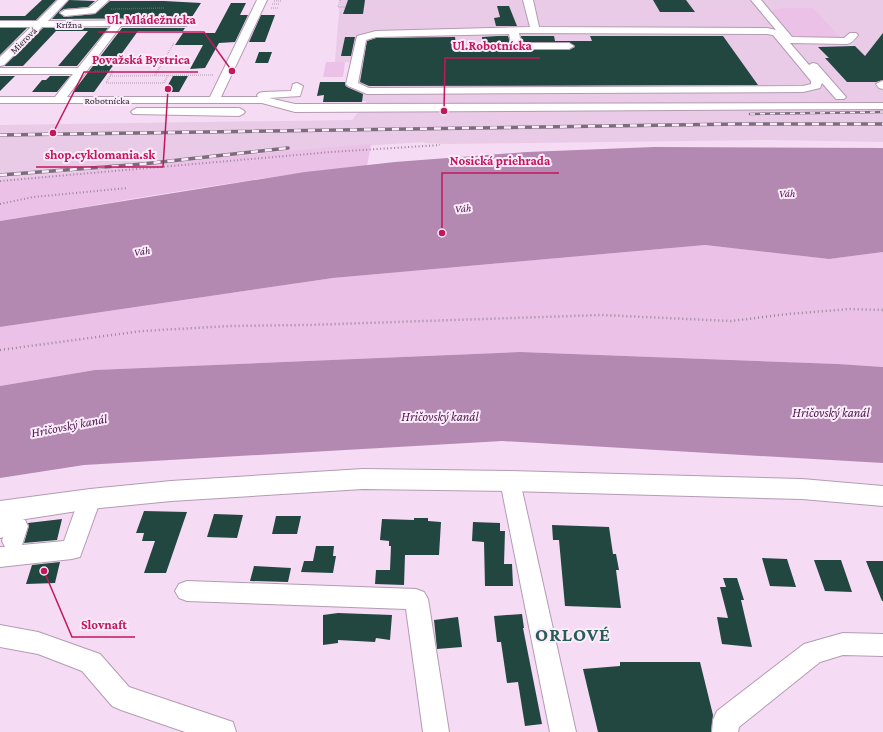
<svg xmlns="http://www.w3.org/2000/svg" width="883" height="732" font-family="'Crimson Pro',serif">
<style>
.built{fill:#e9cae7}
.green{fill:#ebc1e8}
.water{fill:#b388b1}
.building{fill:#224640}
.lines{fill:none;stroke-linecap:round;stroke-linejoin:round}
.minor-casing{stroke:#b49bb2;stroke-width:2}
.major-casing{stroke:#b49bb2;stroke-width:2}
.path-far2{stroke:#998798;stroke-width:1.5;stroke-dasharray:0.5 1.5;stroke-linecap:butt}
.path-far1{stroke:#998798;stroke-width:2;stroke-dasharray:1 2.5;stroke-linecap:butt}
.path{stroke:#998798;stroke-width:2.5;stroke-dasharray:1 3;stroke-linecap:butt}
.minor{fill:#fff;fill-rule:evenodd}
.major{fill:#fff;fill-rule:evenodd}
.rail-far1-casing{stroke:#7c6d7c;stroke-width:2.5}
.rail-casing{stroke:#7c6d7c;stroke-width:3.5}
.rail-far1{stroke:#fcecfb;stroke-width:1.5;stroke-dasharray:5;stroke-linecap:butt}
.rail{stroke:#fcecfb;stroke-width:2.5;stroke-dasharray:7;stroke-linecap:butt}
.labels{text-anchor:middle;stroke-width:4;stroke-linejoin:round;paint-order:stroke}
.far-street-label{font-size:10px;fill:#2f262f;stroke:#fcecfb}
.far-water-label{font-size:11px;font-style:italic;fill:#4b164a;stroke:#fcecfb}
.water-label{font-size:13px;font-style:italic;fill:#4b164a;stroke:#fcecfb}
.near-district-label{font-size:19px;font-weight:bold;letter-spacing:1px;fill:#265e56;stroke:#fcecfb}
.leader{fill:none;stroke:#c2185b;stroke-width:1.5}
.callout-dot{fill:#c2185b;stroke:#fcecfb;stroke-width:1.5}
.callout-label{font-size:13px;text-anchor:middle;font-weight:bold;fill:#c2185b;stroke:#fcecfb;stroke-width:4;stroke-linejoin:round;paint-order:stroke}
</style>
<rect width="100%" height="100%" fill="#f5dbf4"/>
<path class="built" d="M340,0H883V142L772,140L447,144L424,143V142L283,151L0,180V125L352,120L367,101L353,100L355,62H335Z"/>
<path class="green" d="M785,8H813L842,39L797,38L792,36L771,12L773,10Z
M326,62H345L343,77H323Z
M371,144L367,166C244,178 122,201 0,221V180L283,151Z
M705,245L829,259L883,252V367L838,364L520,352L95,370L0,386V327L333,278Z"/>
<path class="water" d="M654,147L883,148V252L829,259L705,245L333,278L0,327V221L305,172L395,162L527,152Z
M520,352L838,364L883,367V463L502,441L84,465L0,478V386L95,370Z"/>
<path class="building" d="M42,0H56L36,20H0V16H25Z
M69,0L95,1L88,7L64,9L59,12L64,17L95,14L110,1H164L201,3L190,20L186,18L52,19Z
M348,0H365L363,14H343Z
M653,0H686L695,12H660Z
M231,3H246L240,15H248L235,42L219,43L205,68L190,69L203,45H175L183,33H215Z
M497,6H509L517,26H496L494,18L500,17Z
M261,15H275L265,42H249Z
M0,28H27L0,55Z
M43,28H108L77,66H58L88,31H56L23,66H4Z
M122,28H185L183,31H138L94,92H73Z
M883,33V80L876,82H847L825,58H829L818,47L855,46L865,56Z
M498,36H508L511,46L517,50H569L575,47L569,42H522L521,36H554L555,41H592L590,36H723L758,85L369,86L360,82L367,41L376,38L455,37L456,46H483L482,37Z
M345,37H355L351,56H341Z
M259,52H272L268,63H255Z
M0,76H15L0,91Z
M50,76H70L57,92H32L42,80H46Z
M173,76H188L179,92H164Z
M320,82H345V85L347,87L363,94L362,102H323L324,95L317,96Z
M144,511L187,512L166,573H144L155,541H142L144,533H136Z
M214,514L243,515L237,538L207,537Z
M276,516H301L297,534H272Z
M414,518H428V521L441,522L439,555H405L404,585L375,584L376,570H390L391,546H389V541L380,540L382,519L414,520Z
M62,519L57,540L24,543L29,526L28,523Z
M473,522L500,523V531H505L504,564H512L513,586H485L484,542L472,541Z
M552,525L609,527L613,554H616L619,570H616L621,608L565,606L559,540H553Z
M316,546H334L333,556H336L333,573L301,572L304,561H313Z
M762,558L787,559L796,587L770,586Z
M814,560H841L852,592L825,591Z
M866,561H883V601H882Z
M60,562L55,583L26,584L32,565Z
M254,566L291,568L288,582L250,581Z
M723,578H737L744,600H741L752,647L722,644L717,617L728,618L720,587H726Z
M338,613L392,615L390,640L376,638L375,642L338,640V643L323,645V615Z
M522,614L524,628H523L542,724L525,726L518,682L507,683L501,642H497L494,616Z
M458,617L462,647L437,649L434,620Z
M620,662H700L713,715L711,732H598L583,669L620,666Z"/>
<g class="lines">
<defs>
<path id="minor" d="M58,0H68L48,21L186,20L191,23L186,26H121L67,97H210L257,0H267L221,97H258L257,95L259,93L263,92L291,91L293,84L297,83L303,86L300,96L269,98L295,104L883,103V109L295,112L262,103H0V97H55L73,74H0V68H78L111,26L42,27L4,65L0,66V57L31,27H0V21H37Z
M99,0H109L95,13L65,16L60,13L65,10L89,8Z
M523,0H533L539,27L767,28L776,30L751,0H761L792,37L844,38L850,33H856L858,35C855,39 852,43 847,44L790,43L809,65L813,63L817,64L846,97L844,99H836L822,83L820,88L803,92L367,94L348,86L346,84L357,36L376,31L530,27ZM519,33L767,34L773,35L811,81V84L803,86L369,88L358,83L366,40L376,37L509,34L512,46L517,49H569L574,46L569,43H521Z
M882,81H883V89L879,88L876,84Z
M137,108H239L243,110L245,112L243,114L239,116L133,114L131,112L133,110Z
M510,473L517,475L520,481L576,732H550L500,481L503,475Z
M90,491L98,493L101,499L80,557L72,559L0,567V547H5L2,541L3,537L0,538V520L17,517L25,520L28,526L22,545L64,541L79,499L82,493Z
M187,581L416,589L424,592L428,599L449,732H423L406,609L187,601L179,598L175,591L179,584Z
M0,625L38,632L100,654L129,687L233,722L236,732H185L121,710L112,706L82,671L38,654L0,647Z
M843,633L883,634V656L843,655L820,662L739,727L738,732H712L713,720L717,711L804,644Z"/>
<path id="major" d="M363,469L510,471L802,479L883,486V506L802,499L510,491L363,489L171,501L90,509L0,523V501L90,489L171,481Z"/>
</defs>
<use href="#minor" class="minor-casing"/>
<use href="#major" class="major-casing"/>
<path class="path-far2" d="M340,0L338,7H345
M274,1H281
M272,4H280
M271,8H278
M111,9L164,8
M95,71H113L106,83H164L168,75
M155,75L174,43
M110,76L213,75"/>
<path class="path-far1" d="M0,181L331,152L440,145
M0,204L33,197L128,188"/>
<path class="path" d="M0,350L142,331L230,326L307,325L601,315L731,321L788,314L850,309L883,310"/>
<use href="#minor" class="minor"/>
<use href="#major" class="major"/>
<defs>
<path id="rail-far1" d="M750,114L883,112"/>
<path id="rail" d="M0,135L738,124H883
M0,175L143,164L288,148"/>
</defs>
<use href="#rail-far1" class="rail-far1-casing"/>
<use href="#rail" class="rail-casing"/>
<use href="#rail-far1" class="rail-far1"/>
<use href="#rail" class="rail"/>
</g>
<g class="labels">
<g class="far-street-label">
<text x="69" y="28">Krížna</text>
<text transform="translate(23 40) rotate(-45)" y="4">Mierová</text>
<text x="107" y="104">Robotnícka</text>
</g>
<g class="far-water-label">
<text transform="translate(787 193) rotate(-1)" y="4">Váh</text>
<text transform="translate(463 208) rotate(-5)" y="4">Váh</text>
<text transform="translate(142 251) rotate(-9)" y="4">Váh</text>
</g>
<g class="water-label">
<text x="831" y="417">Hričovský kanál</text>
<text x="440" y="421">Hričovský kanál</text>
<text transform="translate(69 425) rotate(-11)" y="5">Hričovský kanál</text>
</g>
<g class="near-district-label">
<text x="573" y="641">ORLOVÉ</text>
</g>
</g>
<path class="leader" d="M232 71L204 32H98M444 111L445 58H540M53 133L84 72H198M168 89L163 167H36M442 233L442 173H559M44 571L72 637H135"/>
<g class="callout-dot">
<circle cx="232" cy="71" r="4"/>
<circle cx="444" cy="111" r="4"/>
<circle cx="53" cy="133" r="4"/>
<circle cx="168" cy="89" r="4"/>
<circle cx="442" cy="233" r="4"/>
<circle cx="44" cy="571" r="4"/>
</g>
<g class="callout-label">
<text x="151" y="24">Ul. Mládežnícka</text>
<text x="492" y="50">Ul.Robotnícka</text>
<text x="141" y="64">Považská Bystrica</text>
<text x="100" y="159">shop.cyklomania.sk</text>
<text x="500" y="165">Nosická priehrada</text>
<text x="104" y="629">Slovnaft</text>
</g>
</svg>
